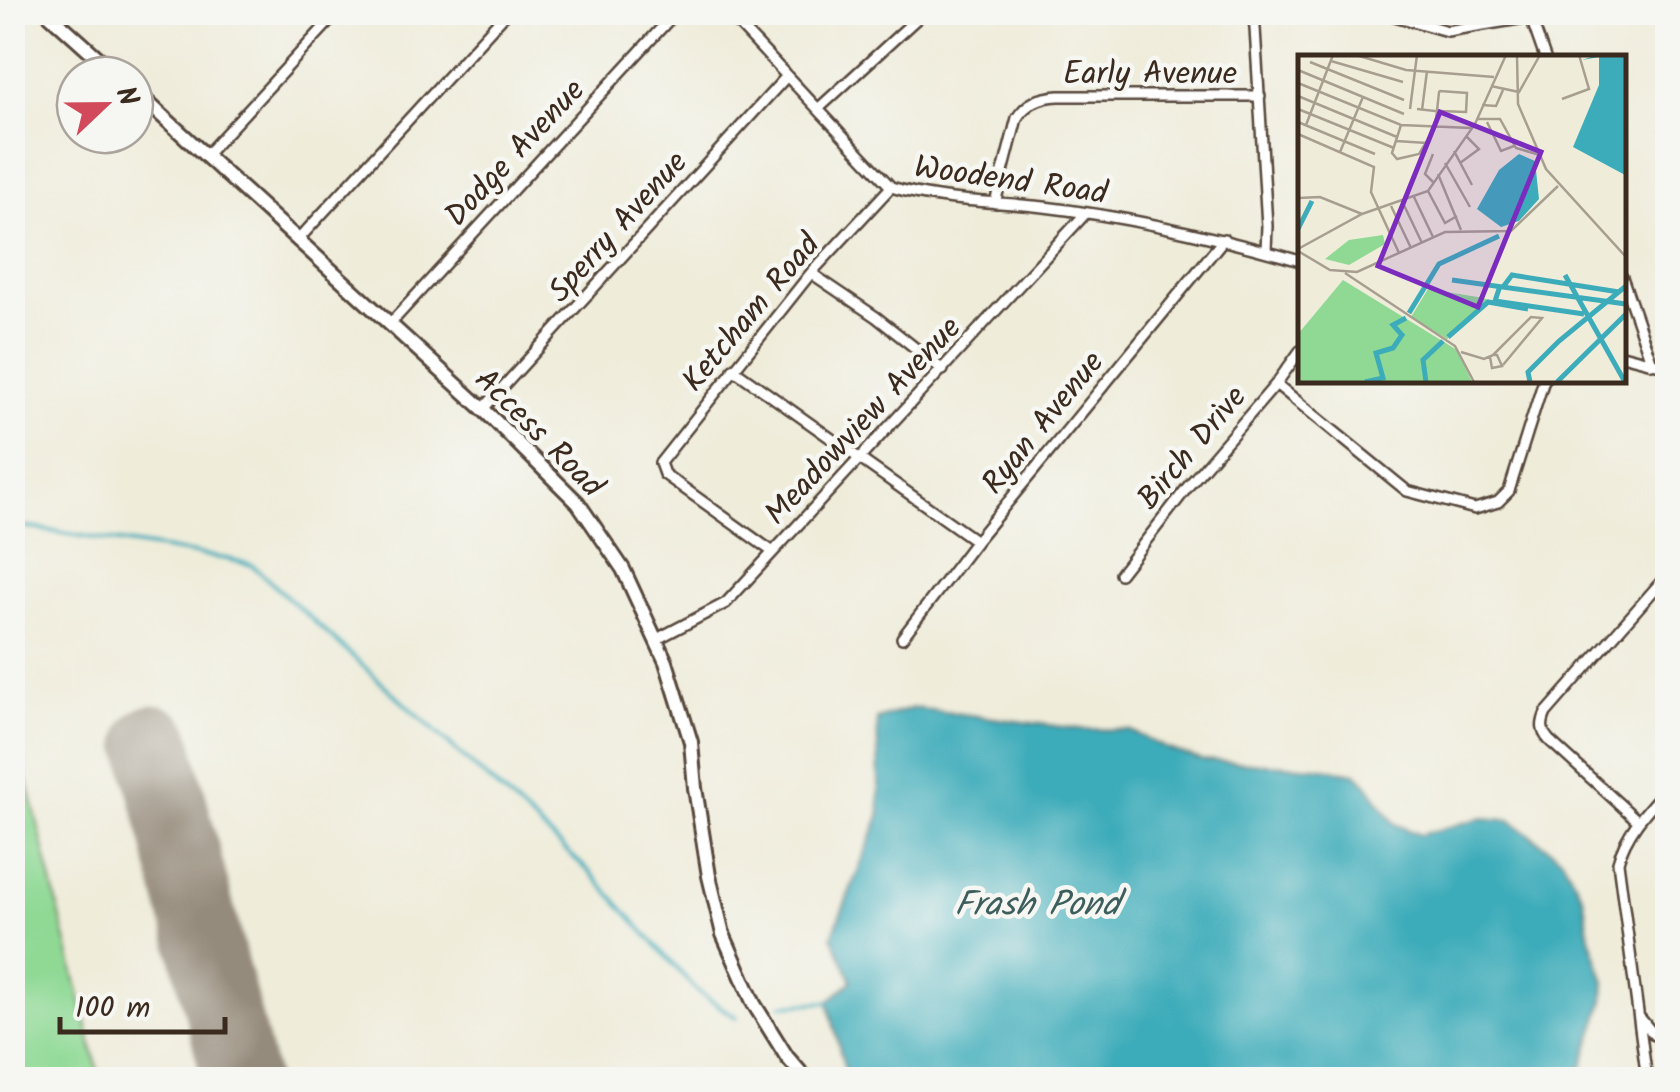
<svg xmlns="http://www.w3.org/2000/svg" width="1680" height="1092" font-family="Kalam,sans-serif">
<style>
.green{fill:#8fd995;stroke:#65825a;stroke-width:2.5}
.water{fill:#3dacba;stroke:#3c6b6c;stroke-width:2.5}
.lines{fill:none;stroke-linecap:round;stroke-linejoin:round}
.stream{stroke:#3dacba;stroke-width:4}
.runway{stroke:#958b7c;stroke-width:75}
.minor-casing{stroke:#56473a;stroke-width:14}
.secondary-casing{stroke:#56473a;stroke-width:18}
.minor{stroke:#fff;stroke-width:9}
.secondary{stroke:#fff;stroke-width:12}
.labels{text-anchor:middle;stroke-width:9;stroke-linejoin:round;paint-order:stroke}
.street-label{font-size:32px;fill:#3b2a1e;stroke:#f6f6f2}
.water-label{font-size:35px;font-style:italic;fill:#3c5e5c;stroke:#f6f6f2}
.inset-river{fill:none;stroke:#3dacba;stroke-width:5}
.inset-road{fill:none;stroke:#a79e8f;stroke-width:2.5}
.view{fill:#7b2cbf;fill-opacity:0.15;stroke:#7b2cbf;stroke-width:5}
.inset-edge{fill:none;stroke:#3b2a1e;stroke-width:5}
</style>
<rect width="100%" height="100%" fill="#f6f6f2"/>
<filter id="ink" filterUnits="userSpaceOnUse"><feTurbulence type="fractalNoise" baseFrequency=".01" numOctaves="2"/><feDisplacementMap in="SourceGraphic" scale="20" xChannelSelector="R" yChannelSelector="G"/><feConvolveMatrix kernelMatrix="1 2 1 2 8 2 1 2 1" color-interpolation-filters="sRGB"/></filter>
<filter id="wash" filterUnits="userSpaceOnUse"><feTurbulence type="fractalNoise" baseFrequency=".0048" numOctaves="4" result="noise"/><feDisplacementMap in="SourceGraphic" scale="40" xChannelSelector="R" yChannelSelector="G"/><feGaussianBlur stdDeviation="2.25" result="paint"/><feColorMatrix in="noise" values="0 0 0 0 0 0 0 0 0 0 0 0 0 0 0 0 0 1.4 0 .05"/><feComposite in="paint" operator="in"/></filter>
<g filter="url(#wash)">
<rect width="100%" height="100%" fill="#efecda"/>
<path class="green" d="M12,718L100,1079H13Z"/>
<path class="water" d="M913,708L1080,729L1129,730L1168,749L1201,760L1317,767L1356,773L1367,784L1395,824L1420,835L1481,818L1510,820L1562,858L1583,897L1590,937L1605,982L1604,1001L1579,1077L1576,1080L847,1079L828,1002L852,981L832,936L880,816L877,719Z"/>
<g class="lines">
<path class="stream" d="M12,525L227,559L252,565L592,874L697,991L737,1018
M782,1005L828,1002"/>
<path class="runway" d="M154,742L240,1080"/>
</g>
</g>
<g filter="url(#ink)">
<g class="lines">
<defs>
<path id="minor" d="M727,12L891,187C941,202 992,201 1044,207C1130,217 1216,237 1300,261
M1254,12L1267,226L1266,251
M1381,12L1447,31L1531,17
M1530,15L1545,58
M818,109L924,12
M206,155L338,12
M995,203L1017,118C1027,102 1041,97 1059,96H1260
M297,241L507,12
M811,273L876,317L943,370
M1622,277L1652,364
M389,325L676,12
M1622,355L1668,367
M733,369L976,541
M1276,384L1407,491L1475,509L1498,502L1509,491L1544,380
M483,409L787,76
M773,552L664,474L660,463L811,273L891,187
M1120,574L1190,484L1276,384L1300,351
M902,638L976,541L1224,239
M657,639L726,603L1086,213
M1638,821L1549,740C1541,731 1541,724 1546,713L1668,574
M1641,1019L1654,1035L1668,1042
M1647,1080L1618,862C1626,832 1647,810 1668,787"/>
<path id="secondary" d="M47,12L117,75
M135,91L483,409L578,503L623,569L666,662L691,742L695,788L709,876L723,934L754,1004L787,1057L807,1080
M1662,1080L1668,1073"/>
</defs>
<use href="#minor" class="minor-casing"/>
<use href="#secondary" class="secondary-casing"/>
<use href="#minor" class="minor"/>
<use href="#secondary" class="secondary"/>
</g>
</g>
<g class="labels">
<g class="street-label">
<text x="1150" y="83">Early Avenue</text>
<text transform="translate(514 152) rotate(-47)" y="11">Dodge Avenue</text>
<text transform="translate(1011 179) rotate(8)" y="11">Woodend Road</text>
<text transform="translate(617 226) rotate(-48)" y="11">Sperry Avenue</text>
<text transform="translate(750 312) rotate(-50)" y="11">Ketcham Road</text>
<text transform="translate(862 420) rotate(-47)" y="11">Meadowview Avenue</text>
<text transform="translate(1042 422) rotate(-51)" y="11">Ryan Avenue</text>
<text transform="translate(540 432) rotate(45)" y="11">Access Road</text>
<text transform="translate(1191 447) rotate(-50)" y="11">Birch Drive</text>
</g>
<g class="water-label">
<text x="1037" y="915">Frash Pond</text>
</g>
</g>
<g transform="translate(1298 55)">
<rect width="328" height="328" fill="#efecda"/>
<path d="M85,180L87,189L51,210L27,204L51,185ZM45,225L159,295L174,327H0V279ZM130,234L186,243L191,246L149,284L113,262Z" fill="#8fd995"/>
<path d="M299,0H327V120L275,92L301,30V2L284,5ZM221,99L237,106L241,144L221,166L203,172L179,154L201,115Z" fill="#3dacba"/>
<path class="inset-river" d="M0,174L14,146M267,220L327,327M154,225L328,249M202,231L197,246L286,259M205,232L214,220L321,237M111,258L141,209L201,181M150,282L190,247L230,254M67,327L85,323L78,298L95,293L104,280L95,270L108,263M128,327L125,305L145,286M232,327L230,317L261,286L328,231M259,327L328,259"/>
<path class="inset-road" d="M58,0L108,15L196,22M219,0L220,49L248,114L328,202M33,6L105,27M12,7L106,45M0,15L106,59M0,28L103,70L173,73M193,31L221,37L242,0M0,41L99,82M264,44L291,34L281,0M184,50L198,51L205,35M0,54L96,93M112,54L119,0M119,54L137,56H141L168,57L169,38L142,36L141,37L139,56L137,71M124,55L129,16M180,64H202L218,93L242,100M0,67L77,99M189,67L203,96L216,91M8,70L35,0M103,70L94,98L99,104L121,99L138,71M0,79L76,112L73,137L101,198M98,86L129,88M156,96L174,130M42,97L65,42M147,108L172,152M162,108L181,94L168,81M140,119L163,175M135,127L127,119L135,99M130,136L147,168L159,161M116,142L135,182M0,143L22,142L64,159M104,146L124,188M93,151L113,193M0,194L64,159L130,136L177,69L208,0M0,196L32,215L59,217L147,177L213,176L260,131M47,218L157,291L176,327M163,297L186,304L195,300H199L204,311L194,313L192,302M195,300L233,262L244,263L205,310"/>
<path class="view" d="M142,57L243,97L180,252L80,211Z"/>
<rect width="328" height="328" class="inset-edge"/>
</g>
<rect width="1680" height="1092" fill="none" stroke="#f6f6f2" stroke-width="50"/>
<g transform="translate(105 105) rotate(68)"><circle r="48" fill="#f6f6f2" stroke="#aba49d" stroke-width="2.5"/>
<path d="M0-8L18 38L0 25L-18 38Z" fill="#d1495b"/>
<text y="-15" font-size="28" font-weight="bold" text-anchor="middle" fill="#3b2a1e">N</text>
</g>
<path d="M60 1017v15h165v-15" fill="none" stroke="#3b2a1e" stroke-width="5"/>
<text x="75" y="1017" font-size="30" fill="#3b2a1e" stroke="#f6f6f2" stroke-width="8" paint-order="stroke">100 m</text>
</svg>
